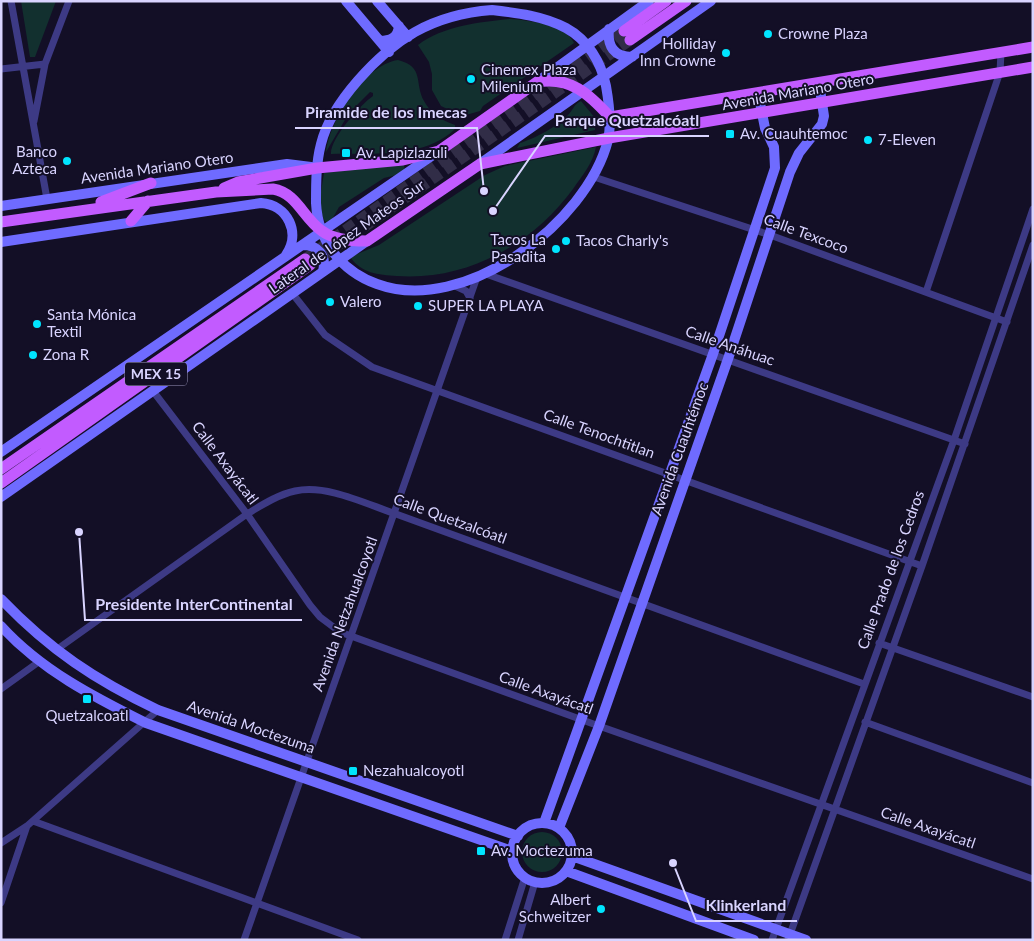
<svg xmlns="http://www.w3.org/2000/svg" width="1034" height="941" font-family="Lato,sans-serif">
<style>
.green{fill:#12302f}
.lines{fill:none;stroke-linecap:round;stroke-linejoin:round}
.primary-tunnel{stroke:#312d47;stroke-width:11;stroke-dasharray:11 5.5;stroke-linecap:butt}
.street{stroke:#3d3a85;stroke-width:7}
.secondary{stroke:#6f6bff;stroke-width:10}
.primary{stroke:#c25bff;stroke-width:11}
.poi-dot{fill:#00e5ff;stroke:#130f26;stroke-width:2}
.labels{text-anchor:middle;stroke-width:4;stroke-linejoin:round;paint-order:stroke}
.shield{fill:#130f26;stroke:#9e99be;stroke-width:1}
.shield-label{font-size:14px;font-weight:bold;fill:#d9d4ff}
.poi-label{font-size:15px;fill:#d9d4ff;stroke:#130f26;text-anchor:start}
.street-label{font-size:15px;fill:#d9d4ff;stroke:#130f26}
.leader{fill:none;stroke:#d9d4ff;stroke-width:2}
.callout-dot{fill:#d9d4ff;stroke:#130f26;stroke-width:2}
.callout-label{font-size:16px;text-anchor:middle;font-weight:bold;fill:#d9d4ff;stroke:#130f26;stroke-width:4;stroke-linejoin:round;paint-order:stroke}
</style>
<rect width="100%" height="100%" fill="#130f26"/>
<path class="green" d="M21,1H56L35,57H30Z
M510,19C527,20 567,25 574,43L483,106L480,111L466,115L458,114L441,106L432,90V74L429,62L418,45C443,26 479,22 510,19Z
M398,60C425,67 414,83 424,101C431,114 441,120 455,125V129C424,159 371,153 331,154C330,139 360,105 373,96V93L370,92L349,113L326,152C330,120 364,65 398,60Z
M581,101L595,118V130L517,148L520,143C534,139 558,126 568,115C574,109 573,105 581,101Z
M596,147C593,163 582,176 573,189C532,245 466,281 397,276C378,275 361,273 350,257L379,245L485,175L505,166Z
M400,164L404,166L405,170L397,175L384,178L339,207L331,221L326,222C316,211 322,187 324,173Z
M522 852a20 20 0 1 1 40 0a20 20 0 1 1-40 0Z"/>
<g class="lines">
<path class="primary-tunnel" d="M305,259L624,31
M310,265L630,40"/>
<path class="street" d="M11,1L47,199
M1,69L45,64
M34,121L45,64L69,1
M594,177L770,235L1007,322
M486,274L965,444
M453,285L466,291L470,298
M926,292L1000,72L1001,52
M292,293L325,335L372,367L922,566
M153,391L247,514L310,605L320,617L340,632L599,726L1033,879
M879,643L1033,697
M56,650L247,514C262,505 277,495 295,491C327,484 366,504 396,514L864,684
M1,689L40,661
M865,722L1033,783
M33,821L358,940
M1,843L27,826L158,710
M1,903L27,826
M244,940L477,277
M505,940L525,877
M518,940L535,882
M772,940L954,440L1033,209
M788,940L922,566L1033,245"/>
<path class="secondary" d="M346,1L389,52
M377,1L408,37
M492,10C518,13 543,16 566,28C588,40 601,62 606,86C609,103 612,123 608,140C587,223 464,316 377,284C341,271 318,241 316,203C316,183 316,163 321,144C331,103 378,53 415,32C438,19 466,12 492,10Z
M609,29C607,46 614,57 632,57
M380,41C390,41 398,38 399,26
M537,82L649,1
M481,163L711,1
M1,206L287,164L311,167
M1,242L261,203C288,205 301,233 286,255
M303,245C318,245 327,256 323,271
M1,452L436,153
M1,497L367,241
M1,599C50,650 95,680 158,710L518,836
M1,626C41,670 94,697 146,723L512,851
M544,823L713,354L775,168L774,147L765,128L758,93
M512 853a30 30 0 1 1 60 0a30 30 0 1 1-60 0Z
M559,828L599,726L728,359L790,172L799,153L822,124L824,116L819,83
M572,856L806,940
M566,871L754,940"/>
<path class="primary" d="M624,31L666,1
M630,40L686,1
M224,188L238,182L317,168L403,160L439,151L537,82C570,76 589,94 610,117L1033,47
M101,202L151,183
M131,221L148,201
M1,222L216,192L273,189C297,193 303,218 322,231C334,240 352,241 367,241L480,164L609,138L1033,67
M1,469L305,259
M1,483L310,265"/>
</g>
<g class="poi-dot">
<circle cx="768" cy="34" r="5"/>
<circle cx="726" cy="53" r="5"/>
<circle cx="471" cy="79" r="5"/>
<rect x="725" y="129" width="10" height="10" rx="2.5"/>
<circle cx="868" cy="140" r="5"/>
<rect x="341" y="148" width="10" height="10" rx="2.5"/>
<circle cx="67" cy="161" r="5"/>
<circle cx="566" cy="241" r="5"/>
<circle cx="556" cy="249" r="5"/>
<circle cx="330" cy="302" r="5"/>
<circle cx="418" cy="306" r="5"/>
<circle cx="37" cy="324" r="5"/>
<circle cx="33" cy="355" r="5"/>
<rect x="82" y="694" width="10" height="10" rx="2.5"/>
<rect x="348" y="766" width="10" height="10" rx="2.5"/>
<rect x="476" y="846" width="10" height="10" rx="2.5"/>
<circle cx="601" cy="909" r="5"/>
</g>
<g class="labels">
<rect class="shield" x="125" y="362.5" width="62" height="23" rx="4"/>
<g class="shield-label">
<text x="156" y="379">MEX 15</text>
</g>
<g class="poi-label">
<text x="778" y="39">Crowne Plaza</text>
<text x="716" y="49" text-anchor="end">Holliday<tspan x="716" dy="17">Inn Crowne</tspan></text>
<text x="481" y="75">Cinemex Plaza<tspan x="481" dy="17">Milenium</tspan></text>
<text x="740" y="139">Av. Cuauhtemoc</text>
<text x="878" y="145">7-Eleven</text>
<text x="57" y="157" text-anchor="end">Banco<tspan x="57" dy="17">Azteca</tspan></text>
<text x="356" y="158">Av. Lapizlazuli</text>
<text x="546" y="245" text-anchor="end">Tacos La<tspan x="546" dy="17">Pasadita</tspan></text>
<text x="576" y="246">Tacos Charly's</text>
<text x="340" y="307">Valero</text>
<text x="428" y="311">SUPER LA PLAYA</text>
<text x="47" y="320">Santa Mónica<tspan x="47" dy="17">Textil</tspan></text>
<text x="43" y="360">Zona R</text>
<text x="87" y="721" text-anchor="middle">Quetzalcoatl</text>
<text x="363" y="776">Nezahualcoyotl</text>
<text x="491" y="856">Av. Moctezuma</text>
<text x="591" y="905" text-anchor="end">Albert<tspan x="591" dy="17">Schweitzer</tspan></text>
</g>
<g class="street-label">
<text transform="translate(798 92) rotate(-10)" y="5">Avenida Mariano Otero</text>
<text transform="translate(157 168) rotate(-8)" y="5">Avenida Mariano Otero</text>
<text transform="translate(806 234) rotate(20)" y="5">Calle Texcoco</text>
<text transform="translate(347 237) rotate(-35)" y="5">Lateral de López Mateos Sur</text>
<text transform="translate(730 346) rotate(19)" y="5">Calle Anáhuac</text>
<text transform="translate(599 434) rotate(20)" y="5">Calle Tenochtitlan</text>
<text transform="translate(680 449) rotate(-70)" y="5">Avenida Cuauhtémoc</text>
<text transform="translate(225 463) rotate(53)" y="5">Calle Axayácatl</text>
<text transform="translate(450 519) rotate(20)" y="5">Calle Quetzalcóatl</text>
<text transform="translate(891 570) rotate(-70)" y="5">Calle Prado de los Cedros</text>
<text transform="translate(345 614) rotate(-70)" y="5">Avenida Netzahualcoyotl</text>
<text transform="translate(546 693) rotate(20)" y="5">Calle Axayácatl</text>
<text transform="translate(251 727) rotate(19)" y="5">Avenida Moctezuma</text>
<text transform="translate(928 828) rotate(19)" y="5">Calle Axayácatl</text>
</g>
</g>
<path class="leader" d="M484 191L477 128H295M493 211L545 136H709M79 532L85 620H302M673 863L696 921H797"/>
<g class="callout-dot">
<circle cx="484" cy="191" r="5"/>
<circle cx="493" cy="211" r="5"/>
<circle cx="79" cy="532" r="5"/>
<circle cx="673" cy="863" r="5"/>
</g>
<g class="callout-label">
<text x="386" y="118">Piramide de los Imecas</text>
<text x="627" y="126">Parque Quetzalcóatl</text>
<text x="194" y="610">Presidente InterContinental</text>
<text x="746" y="911">Klinkerland</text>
</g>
<rect width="1034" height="941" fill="none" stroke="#d9d4ff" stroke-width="5"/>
</svg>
